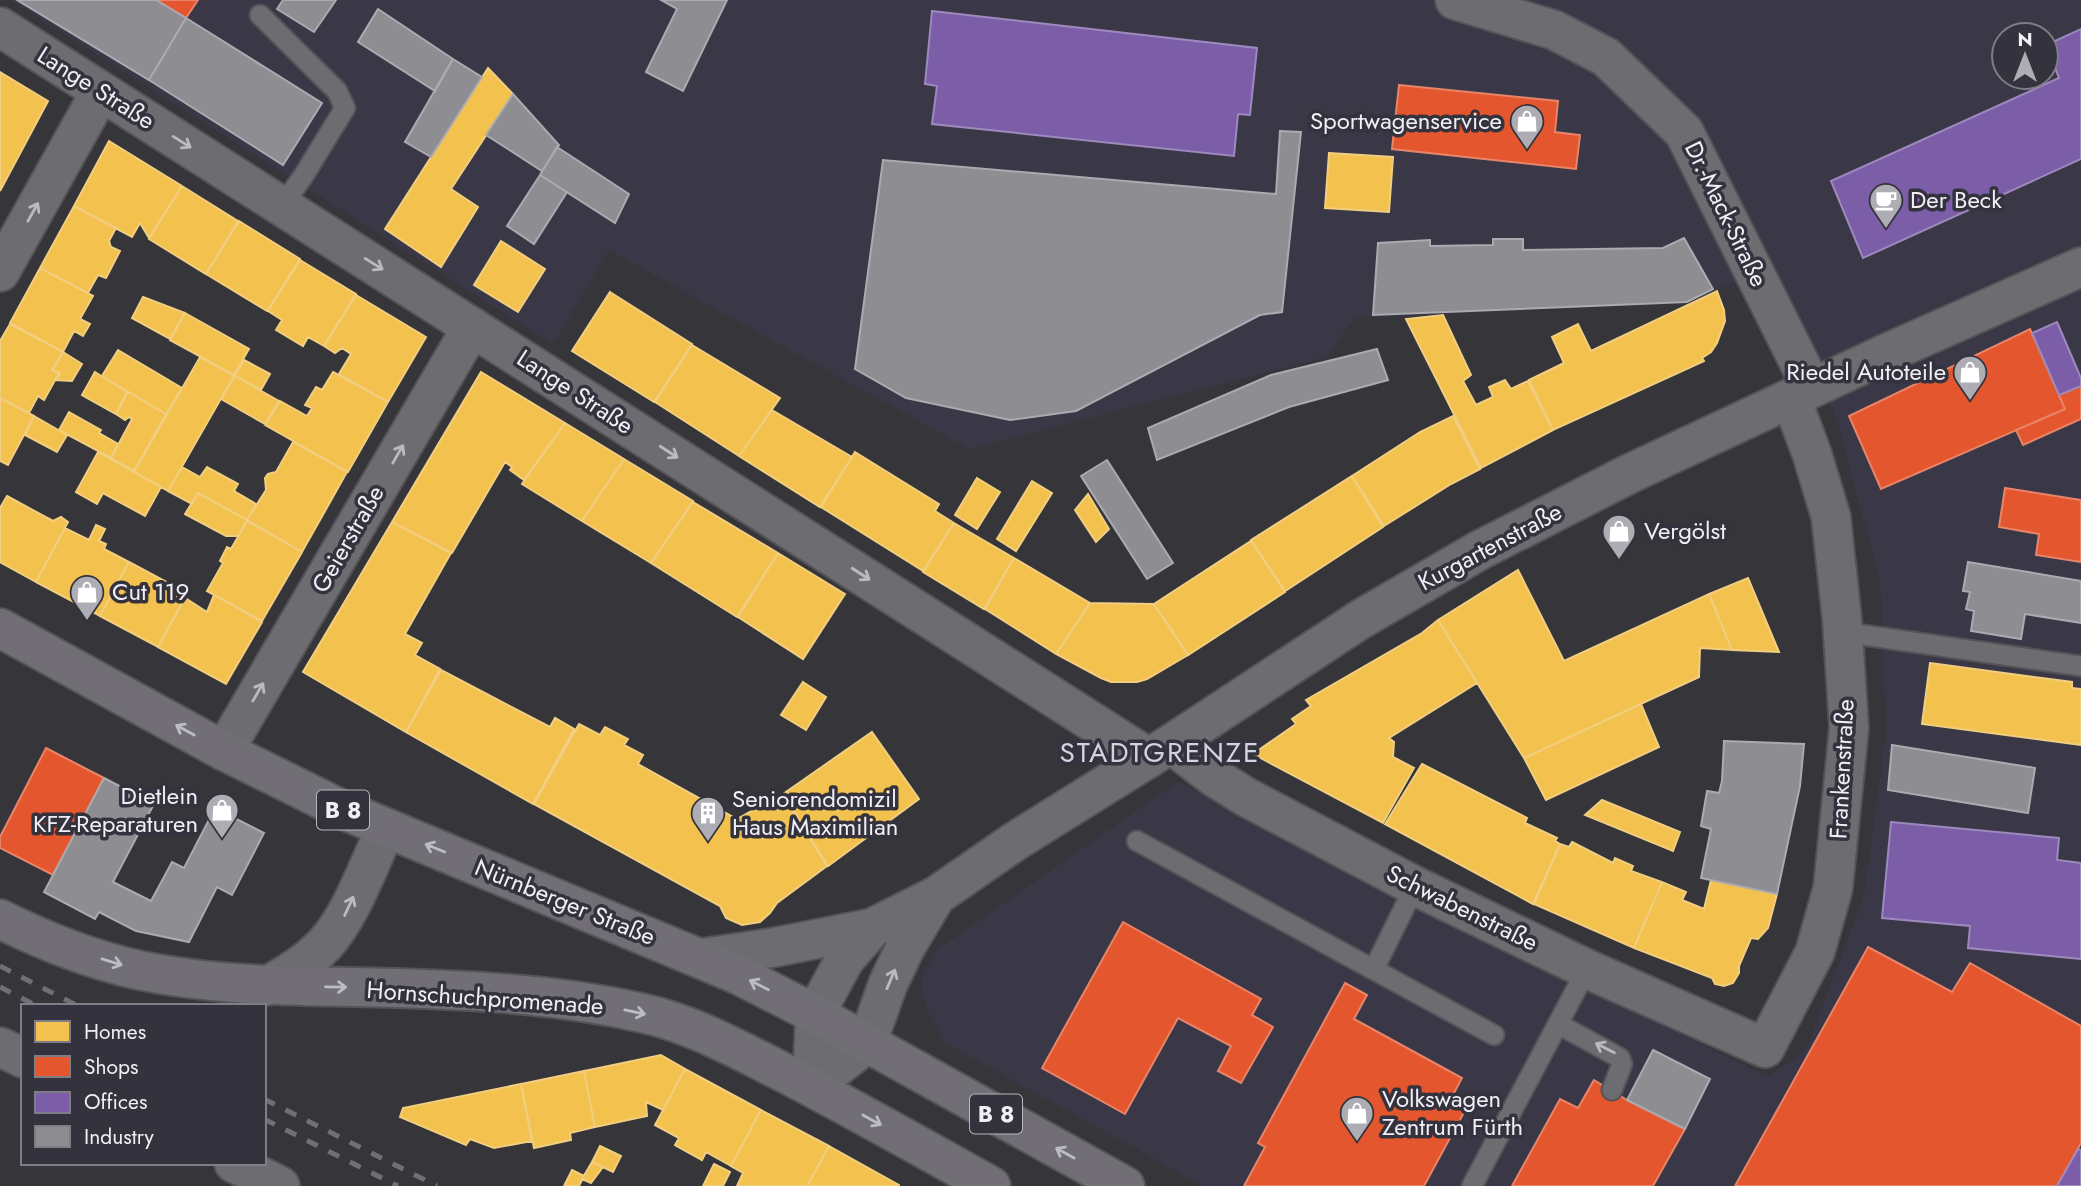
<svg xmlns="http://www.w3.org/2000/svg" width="2081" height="1186" font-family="Jost,sans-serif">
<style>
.built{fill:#3a3847;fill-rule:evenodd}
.homes{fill:#f2c14e;stroke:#f1ce80;stroke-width:2}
.shops{fill:#e4572e;stroke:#e8846a;stroke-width:2}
.offices{fill:#7b5ea7;stroke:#9e89bf;stroke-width:2}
.industry{fill:#8d8d92;stroke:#abaab0;stroke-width:2}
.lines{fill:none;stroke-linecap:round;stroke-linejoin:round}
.lane-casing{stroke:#545458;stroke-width:23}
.street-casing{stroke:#545458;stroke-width:42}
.secondary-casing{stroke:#545458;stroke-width:42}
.primary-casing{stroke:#545458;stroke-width:42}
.lane{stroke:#6d6d71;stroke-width:19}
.street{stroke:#6d6d71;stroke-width:38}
.secondary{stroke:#6d6d71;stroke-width:38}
.primary{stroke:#716e76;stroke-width:38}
.rail{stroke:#707074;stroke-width:5;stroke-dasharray:12 12;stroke-linecap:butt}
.oneway{stroke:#bcbac1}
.oneway2{stroke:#bdbbc3}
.labels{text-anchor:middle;stroke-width:7;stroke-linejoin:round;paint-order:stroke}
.shield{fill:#34323d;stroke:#b8b6be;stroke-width:2}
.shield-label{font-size:23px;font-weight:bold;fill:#f0eef6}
.street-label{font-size:24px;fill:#f0eef6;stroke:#34323d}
.poi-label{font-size:24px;fill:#f0eef6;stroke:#34323d;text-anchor:start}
.quarter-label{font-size:28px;letter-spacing:2px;fill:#d4d1e0;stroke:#34323d}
</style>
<rect width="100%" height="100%" fill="#35353a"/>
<path class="built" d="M10,0H2081V1186H1203L944,1042L926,1008L921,978L937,950L1178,782L1767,1077L1806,1050L1864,896L1886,733L1880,581L1837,420L1768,267L1688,303L1355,318L1326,357L969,449L609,250L553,344ZM2004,35H2046V77H2004Z"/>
<path class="homes" d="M488,68L513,94L451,189L478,207L441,267L385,229Z
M0,72L48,101L0,191Z
M109,141L182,186L149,238L140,223L132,237L74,206Z
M1329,153L1393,157L1389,212L1325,208Z
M182,186L238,221L206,274L149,239Z
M74,206L116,228L109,241L111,247L120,251L106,278L98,275L88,293L40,268Z
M239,221L300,259L267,311L206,274Z
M501,241L545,269L518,312L474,285Z
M300,260L356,294L324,346L308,337L303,346L276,330L282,320L268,311Z
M40,268L93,296L80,319L90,324L83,336L74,331L63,352L10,323Z
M1717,291L1724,310L1725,321L1717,343L1711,352L1702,358L1704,361L1553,430L1529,380L1564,363L1552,337L1578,324L1591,351Z
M610,292L692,344L654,402L572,351Z
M356,295L426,337L388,402L339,374L351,354L342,348L335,353L324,346Z
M143,297L185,313L170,339L132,318Z
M185,313L249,349L234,375L170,340Z
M1443,315L1471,375L1463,381L1476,405L1493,397L1489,387L1505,380L1511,389L1528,381L1553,430L1481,468L1406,319Z
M10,324L63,352L52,370L59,373L44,400L38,396L29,413L0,398V341Z
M692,345L780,398L739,456L655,402Z
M118,350L182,388L166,414L102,376Z
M63,352L82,364L72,381L56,380L60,373L53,370Z
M200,357L234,376L168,491L134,472Z
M244,360L270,374L261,390L235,376Z
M95,372L127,392L116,414L82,395Z
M333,372L388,402L348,472L265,425L280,401L307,416L312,408L305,405L316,387L322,390Z
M481,372L565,423L524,480L510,470L512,467L505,462L452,553L392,522Z
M235,376L279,401L265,424L221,399Z
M128,392L166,414L134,471L111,458L132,419L129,417L125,420L116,414Z
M0,398L34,416L8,465L0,461Z
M772,410L852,457L820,507L739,456Z
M69,412L101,430L99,433L118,444L111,458L59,430Z
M34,416L67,435L57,452L25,435Z
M1453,416L1480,469L1451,484L1384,526L1352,476L1420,432Z
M565,423L624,459L582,521L522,484Z
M293,442L347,472L302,552L247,520L266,490L265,478L268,474L276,472Z
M98,452L161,487L145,516L103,493L97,504L76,492Z
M855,452L939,504L935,511L954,523L923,571L821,507Z
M624,459L693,501L651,563L582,521Z
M182,467L200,477L207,467L238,484L234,491L256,504L247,520L198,493L192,504L168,491Z
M1352,476L1383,527L1285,591L1251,540Z
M977,478L1000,492L977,529L955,515Z
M1032,481L1052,493L1016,551L997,539Z
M198,493L247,520L238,536H226L185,514Z
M1088,494L1109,529L1096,542L1075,510Z
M7,496L53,521L61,517L68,522L36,582L0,562V508Z
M693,502L778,553L737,617L651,563Z
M247,521L302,552L262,621L207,591L223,563L220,561L227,547L231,549Z
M392,522L451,553L405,634L422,643L415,655L440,669L406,732L303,672Z
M954,523L1014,558L984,609L923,572Z
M96,525L105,529L99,541L106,544L104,549L129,562L100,616L36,582L65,528L89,540Z
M1251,541L1285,592L1188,655L1154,604Z
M778,553L845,594L803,659L738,617Z
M1014,558L1090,603L1056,654L985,609Z
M129,562L187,593L158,647L100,616Z
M1518,570L1564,661L1709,594L1732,650L1700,648L1699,677L1524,758L1438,620Z
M1748,578L1779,652L1732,650L1709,594Z
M214,595L262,622L226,684L158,647L185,598L207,612Z
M1090,603L1154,604L1188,655L1147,679L1137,682H1111L1101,678L1056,654Z
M1438,620L1477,683L1389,738L1394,742L1393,757L1414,768L1383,823L1253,754L1296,724L1292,719L1311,706L1306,700L1422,633Z
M1930,663L2072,682V688L2081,689V745L1922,724Z
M441,670L550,727L555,718L574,729L533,804L406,732Z
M803,682L826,697L806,730L781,715Z
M1641,704L1659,747L1546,800L1524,758Z
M579,724L600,735L605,727L628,739L624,745L643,755L638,764L737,819L782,794L827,866L777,903L770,913L760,922L742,925L726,918L720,906L534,804Z
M872,732L919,799L828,866L783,794Z
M1422,764L1527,818L1525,823L1557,838L1555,841L1560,844L1533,904L1385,824Z
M1602,800L1680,832L1673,851L1585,815Z
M1572,842L1613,863L1615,858L1633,866L1631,871L1662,882L1634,948L1534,904L1560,844L1569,847Z
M1711,880L1777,894L1768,928L1758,939L1751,938L1739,966V973L1733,983L1724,986L1715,984L1712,978L1634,948L1662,882L1686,892L1682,900L1704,909Z
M661,1055L685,1069L663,1110L646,1102L647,1116L595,1127L584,1071Z
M685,1069L761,1110L731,1166L706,1152L702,1160L675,1145L679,1138L655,1125Z
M584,1071L595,1127L570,1133L571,1140L534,1148L521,1084Z
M521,1084L532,1141L494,1148L470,1139L466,1145L400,1117L403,1108Z
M761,1110L829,1146L807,1186H737L743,1173L731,1166Z
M600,1146L621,1156L613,1172L592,1162Z
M829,1146L899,1185V1186H807Z
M592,1162L603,1167L591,1183L582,1179Z
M714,1164L730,1172L723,1186H703Z
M572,1170L584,1176L579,1186H564Z"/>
<path class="shops" d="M156,0H198L186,18Z
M1399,85L1558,101L1555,132L1580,135L1576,169L1392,149Z
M2030,329L2065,409L1881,489L1849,416Z
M2081,386V419L2023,445L2016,430L2065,409L2059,395Z
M2005,488L2081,500V562L2036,555L2039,534L1999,527Z
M46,748L104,778L53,875L0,848V837Z
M1123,922L1261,999L1252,1015L1273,1027L1241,1083L1218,1071L1231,1046L1178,1018L1125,1114L1042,1068Z
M1868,947L1952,992L1970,963L2081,1026V1143L2057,1186H1735Z
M1345,983L1367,995L1354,1019L1462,1078L1452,1097L1468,1105L1424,1186H1244L1265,1147L1258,1143Z
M1594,1080L1627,1100L1685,1129L1653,1186H1512L1560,1099L1578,1108Z"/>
<path class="offices" d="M932,11L1257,48L1250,115L1238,114L1234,156L932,124L937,86L925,84Z
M2081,29V159L1863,258L1831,181L2059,78L2046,45Z
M2057,322L2081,378V386L2059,395L2032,333Z
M1891,822L2059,838L2057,860L2081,863V959L1968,948L1970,926L1882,918Z
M2078,1149L2081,1150V1186H2057Z"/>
<path class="industry" d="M17,0H156L186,18L149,80Z
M283,0H336L314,32L277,9Z
M661,0H727L683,91L646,72L677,9Z
M378,9L453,59L435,91L358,42Z
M186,18L322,103L283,165L149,80Z
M453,59L482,77L431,157L405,142Z
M513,94L559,145L542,171L486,135Z
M1280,131L1301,132L1282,312L1260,315L1076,411L1010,420L906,398L855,369L883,160L1276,194Z
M557,147L629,194L615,223L540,175Z
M540,175L567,192L534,244L507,226Z
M1684,238L1713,289L1687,302L1373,315L1378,243L1430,240V246L1493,245V239H1523V250L1663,248Z
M1377,349L1388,380L1289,407L1157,460L1148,428L1271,375Z
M1107,460L1173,563L1147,579L1081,476Z
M1968,562L2081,581V623L2025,614L2021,639L1971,631L1974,611L1966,609L1970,592L1963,591Z
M1724,741L1804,744L1800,786L1777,894L1701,878L1711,829L1701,826L1707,791L1719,793L1722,781Z
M1892,745L2035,768L2028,813L1888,790Z
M104,778L154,804L113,882L151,901L172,862L184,868L215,808L264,833L232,895L217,887L189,942L136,931L99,912L95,919L44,892Z
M1653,1050L1710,1079L1685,1129L1627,1100Z"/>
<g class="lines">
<defs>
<path id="lane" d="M260,15L337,91L345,108L304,175L282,206
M1842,632L2081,666
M1137,841L1494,1035
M1374,969L1415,886
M1558,1024L1620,1058L1622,1064L1612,1090
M1472,1186L1587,969"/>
<path id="street" d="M1455,0L1554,30L1606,57L1684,132L1812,388
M0,27L1149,758
M0,272L101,91
M1171,744L1214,777L1246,797L1415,886L1587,969L1765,1048L1815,952L1833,888L1849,728L1842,619L1831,517L1812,454L1791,398
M224,751L472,327
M267,986C288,974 308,962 325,944C350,918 370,862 386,828
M0,1047L23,1058
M234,1163L280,1186"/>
<path id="secondary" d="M702,958L771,948L872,928
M812,1087L815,1014L845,959L872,928L936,896L1014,842L1171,744L1361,619L1480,550L1631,473L1885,354L2081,267
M812,1087L867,1043L888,984L905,948L936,896"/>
<path id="primary" d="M0,628L224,751L341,809L739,975L815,1014L1125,1186
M0,919C44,941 90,959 138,970C209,985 281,986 353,987C449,989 549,992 642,1013C689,1023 731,1046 773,1067C847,1105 919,1146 991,1186"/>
</defs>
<use href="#lane" class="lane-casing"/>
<use href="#street" class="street-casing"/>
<use href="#secondary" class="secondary-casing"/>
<use href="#primary" class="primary-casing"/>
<use href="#lane" class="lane"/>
<use href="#street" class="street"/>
<use href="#secondary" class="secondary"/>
<use href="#primary" class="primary"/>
<path class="rail" d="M0,966L78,1006
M0,987L37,1006
M264,1099L437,1186
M264,1119L398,1186"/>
</g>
<defs><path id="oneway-shaft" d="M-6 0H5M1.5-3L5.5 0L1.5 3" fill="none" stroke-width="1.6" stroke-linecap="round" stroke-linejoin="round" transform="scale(1.75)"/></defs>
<g class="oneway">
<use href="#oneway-shaft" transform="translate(182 142) rotate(32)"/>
<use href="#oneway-shaft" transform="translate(33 212) rotate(-61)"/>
<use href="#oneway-shaft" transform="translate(374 264) rotate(32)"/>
<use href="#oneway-shaft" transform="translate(669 452) rotate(33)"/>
<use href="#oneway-shaft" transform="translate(398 454) rotate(-60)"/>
<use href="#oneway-shaft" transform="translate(861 574) rotate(33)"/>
<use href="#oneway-shaft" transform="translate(258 692) rotate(-60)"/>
<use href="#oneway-shaft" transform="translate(349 906) rotate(-65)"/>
<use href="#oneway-shaft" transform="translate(891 979) rotate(-67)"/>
<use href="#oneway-shaft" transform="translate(1605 1048) rotate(-153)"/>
</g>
<g class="oneway2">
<use href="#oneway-shaft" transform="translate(185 730) rotate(-151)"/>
<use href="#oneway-shaft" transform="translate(435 848) rotate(-158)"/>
<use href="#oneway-shaft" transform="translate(112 962) rotate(17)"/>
<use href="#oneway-shaft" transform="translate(759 985) rotate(-153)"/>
<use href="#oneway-shaft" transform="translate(336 987) rotate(1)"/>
<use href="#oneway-shaft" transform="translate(635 1012) rotate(12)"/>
<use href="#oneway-shaft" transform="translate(872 1120) rotate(29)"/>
<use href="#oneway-shaft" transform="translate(1065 1153) rotate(-151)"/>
</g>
<defs>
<symbol id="shop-pin" viewBox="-11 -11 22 30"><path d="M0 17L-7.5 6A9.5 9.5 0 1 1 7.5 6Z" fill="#afadb4" stroke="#34323d"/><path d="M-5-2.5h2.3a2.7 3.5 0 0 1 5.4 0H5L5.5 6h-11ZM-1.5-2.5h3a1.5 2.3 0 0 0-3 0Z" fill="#fff"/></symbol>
<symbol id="cafe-pin" viewBox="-11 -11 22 30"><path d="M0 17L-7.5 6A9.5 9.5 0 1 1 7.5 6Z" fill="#afadb4" stroke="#34323d"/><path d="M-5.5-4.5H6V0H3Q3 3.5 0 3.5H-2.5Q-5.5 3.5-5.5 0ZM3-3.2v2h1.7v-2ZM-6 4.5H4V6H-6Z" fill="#fff"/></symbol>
<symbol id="building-pin" viewBox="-11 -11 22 30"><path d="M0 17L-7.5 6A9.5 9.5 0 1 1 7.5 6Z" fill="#afadb4" stroke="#34323d"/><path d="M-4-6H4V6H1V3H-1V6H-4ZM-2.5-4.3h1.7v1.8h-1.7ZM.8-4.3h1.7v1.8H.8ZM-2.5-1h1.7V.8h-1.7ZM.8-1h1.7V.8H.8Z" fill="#fff"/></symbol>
</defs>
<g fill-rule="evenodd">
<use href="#shop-pin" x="1508" y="102" width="38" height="52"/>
<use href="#cafe-pin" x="1867" y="181" width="38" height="52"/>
<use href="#shop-pin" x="1951" y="353" width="38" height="52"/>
<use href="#shop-pin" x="1600" y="512" width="38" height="52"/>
<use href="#shop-pin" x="68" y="573" width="38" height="52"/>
<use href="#shop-pin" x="203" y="791" width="38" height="52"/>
<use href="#building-pin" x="689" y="794" width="38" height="52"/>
<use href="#shop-pin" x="1338" y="1094" width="38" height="52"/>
</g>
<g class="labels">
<g class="shield">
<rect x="317" y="790.5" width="52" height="39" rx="5"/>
<rect x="970" y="1094.5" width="52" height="39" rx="5"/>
</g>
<g class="shield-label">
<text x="343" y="818">B 8</text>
<text x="996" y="1122">B 8</text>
</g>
<g class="street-label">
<text transform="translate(96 88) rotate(32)" y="8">Lange Straße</text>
<text transform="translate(1726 214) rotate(64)" y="8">Dr.-Mack-Straße</text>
<text transform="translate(575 392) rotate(33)" y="8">Lange Straße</text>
<text transform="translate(348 539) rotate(-60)" y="8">Geierstraße</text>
<text transform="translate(1490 547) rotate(-28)" y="8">Kurgartenstraße</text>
<text transform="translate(1842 769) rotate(-87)" y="8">Frankenstraße</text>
<text transform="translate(565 902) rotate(22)" y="8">Nürnberger Straße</text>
<text transform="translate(1462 908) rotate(26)" y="8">Schwabenstraße</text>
<text transform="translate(485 998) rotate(4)" y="8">Hornschuchpromenade</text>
</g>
<g class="poi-label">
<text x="1502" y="129" text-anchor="end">Sportwagenservice</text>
<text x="1910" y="208">Der Beck</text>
<text x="1946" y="380" text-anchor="end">Riedel Autoteile</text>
<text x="1644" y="539">Vergölst</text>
<text x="112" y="600">Cut 119</text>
<text x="198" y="804" text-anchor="end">Dietlein<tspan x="198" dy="28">KFZ-Reparaturen</tspan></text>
<text x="732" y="807">Seniorendomizil<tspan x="732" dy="28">Haus Maximilian</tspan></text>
<text x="1382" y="1107">Volkswagen<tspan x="1382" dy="28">Zentrum Fürth</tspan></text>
</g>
<g class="quarter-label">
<text x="1160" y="762">STADTGRENZE</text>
</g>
</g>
<rect x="21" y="1004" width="245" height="161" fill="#34323d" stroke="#7f7d87" stroke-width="2"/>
<rect x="35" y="1021" width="35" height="21" fill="#f2c14e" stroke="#7f7d87" stroke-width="2"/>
<text x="84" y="1039" font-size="21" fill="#f0eef6">Homes</text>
<rect x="35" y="1056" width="35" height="21" fill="#e4572e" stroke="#7f7d87" stroke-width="2"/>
<text x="84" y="1074" font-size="21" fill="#f0eef6">Shops</text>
<rect x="35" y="1092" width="35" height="21" fill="#7b5ea7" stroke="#7f7d87" stroke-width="2"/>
<text x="84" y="1109" font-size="21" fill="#f0eef6">Offices</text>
<rect x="35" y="1126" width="35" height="21" fill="#8d8d92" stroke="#7f7d87" stroke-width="2"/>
<text x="84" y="1144" font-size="21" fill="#f0eef6">Industry</text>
<g transform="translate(2025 56)"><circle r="33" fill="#34323d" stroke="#7f7d87" stroke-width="2"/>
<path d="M0-5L12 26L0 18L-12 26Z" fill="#afadb4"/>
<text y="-10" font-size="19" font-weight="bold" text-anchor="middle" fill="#f0eef6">N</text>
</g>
</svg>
